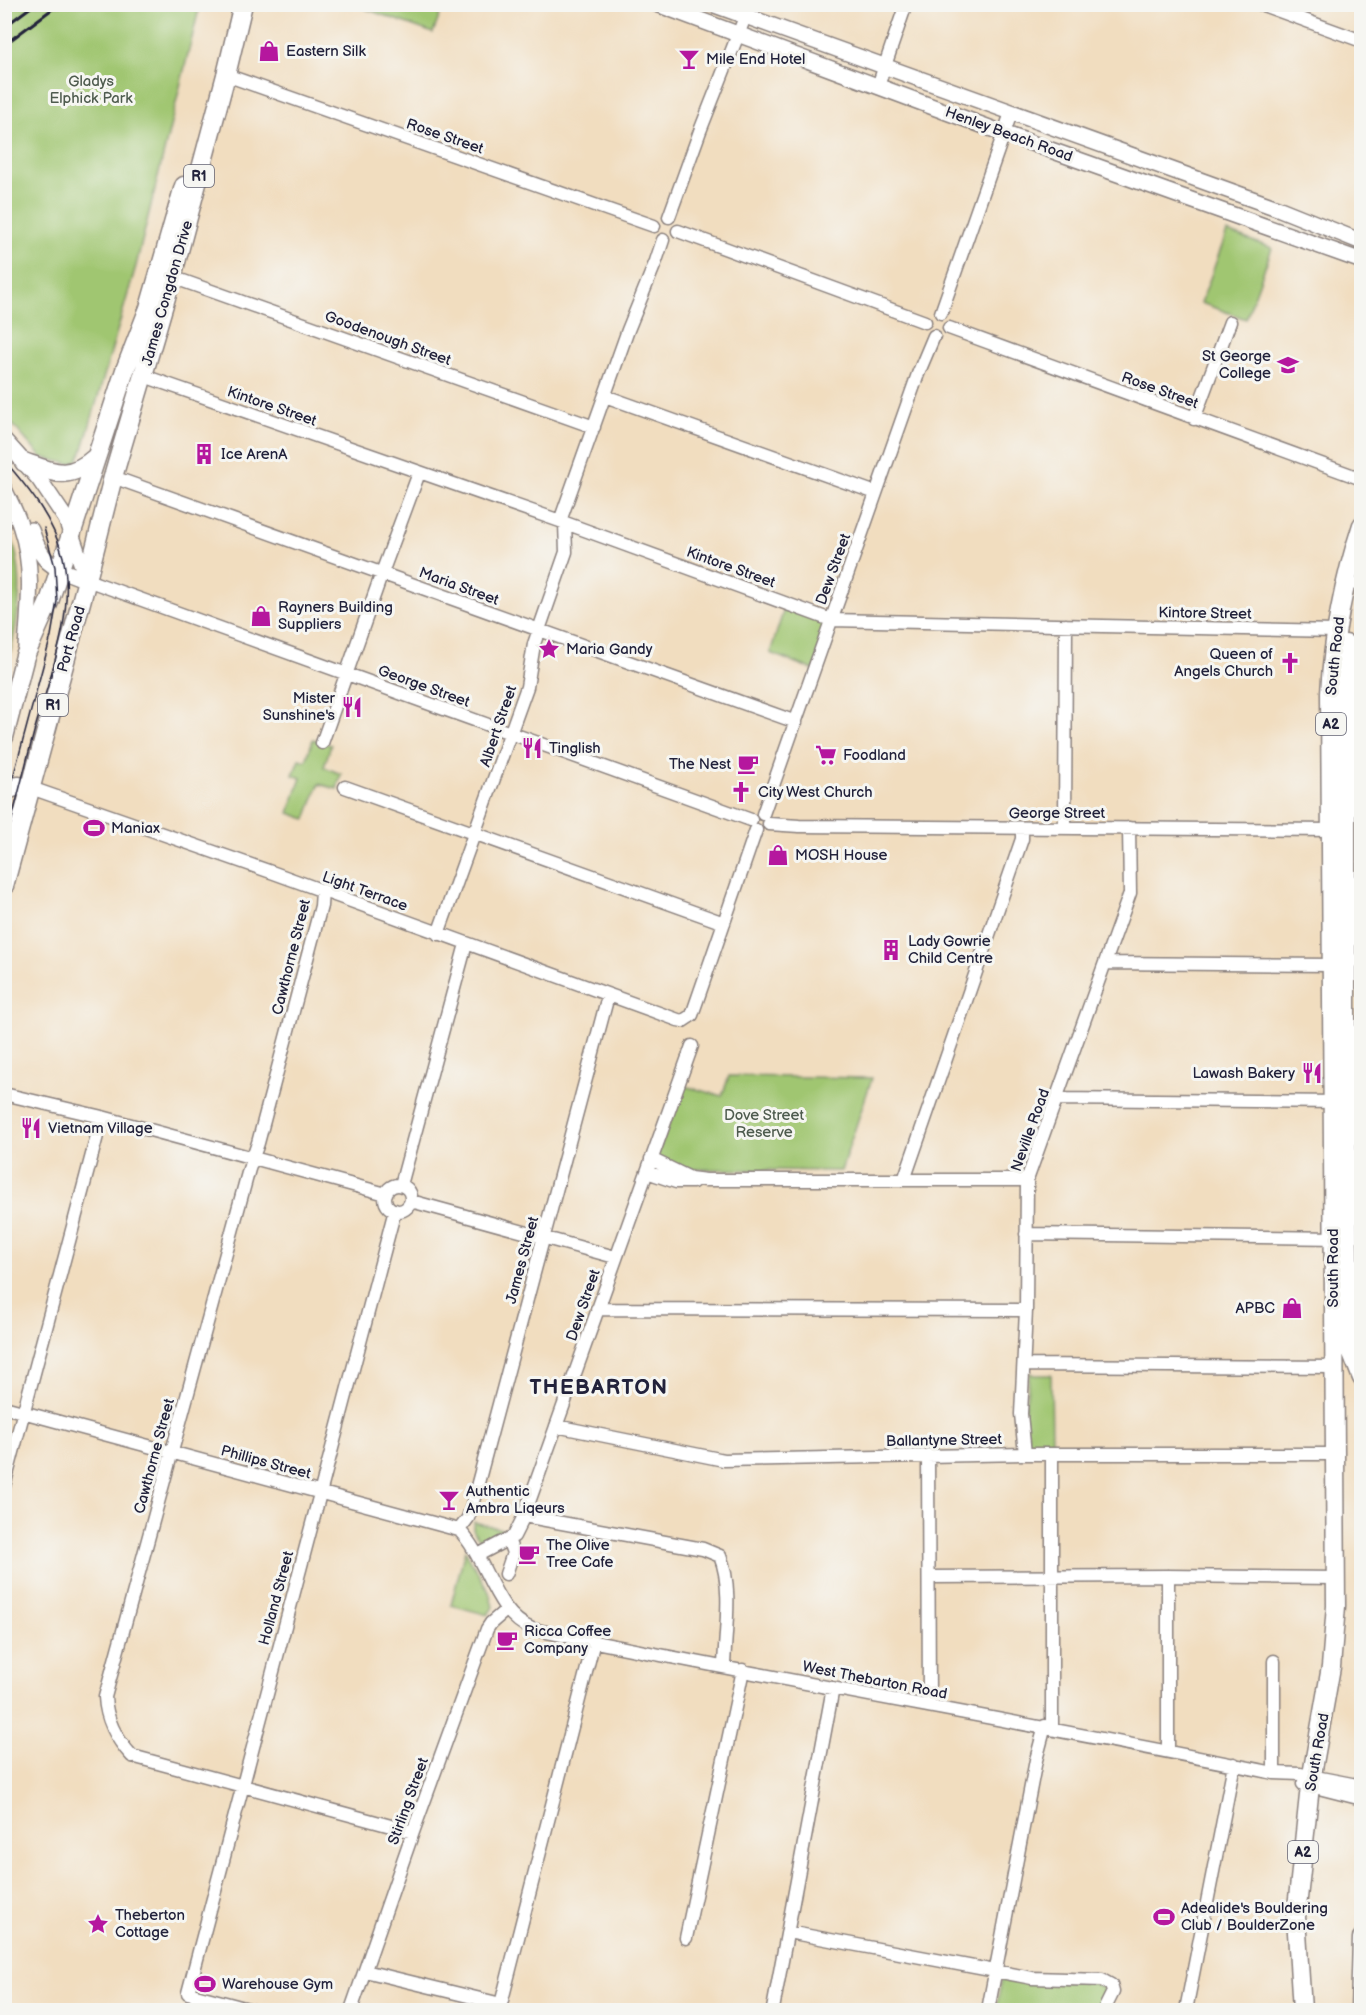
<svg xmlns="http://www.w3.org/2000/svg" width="1366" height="2015" font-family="'Balsamiq Sans',sans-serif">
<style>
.green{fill:#a0c671;stroke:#617456;stroke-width:1.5}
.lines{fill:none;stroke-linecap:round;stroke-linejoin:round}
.minor-casing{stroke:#8a807d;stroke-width:15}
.major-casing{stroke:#8a807d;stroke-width:18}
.highway-casing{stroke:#8a807d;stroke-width:21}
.minor{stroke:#fff;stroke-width:12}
.major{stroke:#fff;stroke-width:15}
.highway{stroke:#fff;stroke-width:18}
.tram{stroke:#22223b;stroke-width:1.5}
.rail{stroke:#22223b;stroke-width:3}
.labels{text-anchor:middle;stroke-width:6;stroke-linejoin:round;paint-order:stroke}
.shield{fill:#f6f6f2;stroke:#626272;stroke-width:1.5}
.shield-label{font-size:14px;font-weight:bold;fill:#22223b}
.poi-label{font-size:15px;fill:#22223b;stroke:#f6f6f2;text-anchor:start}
.park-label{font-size:15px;fill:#4e5b4e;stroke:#f6f6f2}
.street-label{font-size:15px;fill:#22223b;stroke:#f6f6f2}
.district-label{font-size:21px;font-weight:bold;letter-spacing:1.5px;fill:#22223b;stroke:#f6f6f2}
</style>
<rect width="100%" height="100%" fill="#f6f6f2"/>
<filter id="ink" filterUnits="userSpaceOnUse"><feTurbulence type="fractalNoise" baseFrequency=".0167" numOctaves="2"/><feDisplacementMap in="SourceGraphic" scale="12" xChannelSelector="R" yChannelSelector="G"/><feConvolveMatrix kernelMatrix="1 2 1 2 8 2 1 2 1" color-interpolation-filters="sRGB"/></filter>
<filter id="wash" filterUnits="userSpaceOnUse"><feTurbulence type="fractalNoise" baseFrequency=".008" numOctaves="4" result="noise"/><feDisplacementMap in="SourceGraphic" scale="24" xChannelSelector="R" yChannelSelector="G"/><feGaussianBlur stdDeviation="1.35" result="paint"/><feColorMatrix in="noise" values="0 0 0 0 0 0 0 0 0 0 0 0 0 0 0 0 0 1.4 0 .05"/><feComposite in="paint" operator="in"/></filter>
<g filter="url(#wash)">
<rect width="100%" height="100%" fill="#f1ddbf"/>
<path class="green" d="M438,4L441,12L433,33L366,9L367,5L380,6L381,5H419L430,8L432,5Z
M4,5H200L136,266L82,452L77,461L70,464L41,457L5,416Z
M1227,232L1272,248L1246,319L1201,303Z
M5,523C31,575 17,623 5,676Z
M786,603L831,620L814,670L770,653Z
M313,739L331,745L324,767L341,774L337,789L319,784L306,819L289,813L301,778L293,775L299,759L306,761Z
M729,1076L872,1078L841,1171L691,1169L655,1160L684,1086L722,1096Z
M1030,1373L1034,1375H1051L1052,1448H1031L1029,1445L1024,1414Z
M474,1522L510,1531C500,1537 487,1547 477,1536C473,1531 472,1528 474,1522Z
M465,1550L489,1592L493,1607L488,1615L451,1605Z
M1002,1977L1091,1982L1110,1990L1100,2010H996Z"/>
</g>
<g filter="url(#ink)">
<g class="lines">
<defs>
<path id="minor" d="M1260,4L1362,41
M226,75L654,226
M878,86L906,4
M669,217L700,131L745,17
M678,231L925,322
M172,277L594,427
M941,313L1011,113
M949,328L1362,479
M144,376L560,521L831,620L1336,631
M605,396L876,493
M1194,419L1230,322
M113,477L796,722
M560,521L628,330L656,261L663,240
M87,580L751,820
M1356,584L1362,586
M322,743L383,570L419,473
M345,787L724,923
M31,788L274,873L678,1020L683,1021L692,1015L756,830
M763,814L918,374L934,336
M769,824L799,826L1338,830
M1065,828L1066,625
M322,891L321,906L258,1143L249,1169L105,1697C106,1719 117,1740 132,1756L413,1832
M438,934L527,687L534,644L566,552L565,523
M1105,963L1332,965L1345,961L1362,960
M4,1094L102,1117L386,1194
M1057,1099L1339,1102
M651,1159L690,1178L706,1180H1027
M647,1172L676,1182H693
M904,1180L1022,839V828
M401,1185L466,944
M385 1198a13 13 0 1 1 26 0a13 13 0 1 1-26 0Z
M411,1201L615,1257
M1026,1234L1340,1238
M1341,1278L1362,1277
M597,1309L1026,1310
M1025,1365L1334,1367
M4,1407L459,1530C488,1559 493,1613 532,1629C779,1681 1027,1722 1274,1773L1300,1774L1362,1786
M556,1426L724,1460L1025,1454H1335
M1025,1454L1021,1414L1026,1310L1027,1180L1130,893L1129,828
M1052,1454V1728
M928,1455L929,1706
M4,1486L102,1117
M524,1516L703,1549L720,1556C733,1587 725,1633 724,1666
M459,1530L468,1518L471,1509L608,996
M478,1555L514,1536L524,1516L692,1046
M506,1574L513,1553L508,1539
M929,1577L1168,1576L1336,1578
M1274,1661V1773
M1168,1751V1576
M1303,1784L1362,1799
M788,1932L1032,1978L1102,1980L1111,1985L1113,1992L1104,2010
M686,1938L743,1670
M365,1971L501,2004L594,1641
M773,2009L833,1688
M252,2010L188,1993L395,1210
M351,2010L413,1832L487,1629L491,1623L506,1610
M988,2010L1036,1760L1045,1726
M1186,2010L1234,1764"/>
<path id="major" d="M657,4L1003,133L1362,261
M712,4L1280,209L1362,242
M4,440L39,479L66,519L87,580
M4,489C10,502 17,514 21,528C34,566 29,607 26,647
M31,530C43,567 53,567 87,580"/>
<path id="highway" d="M24,462C54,473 69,481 96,457
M1346,644V1101L1349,1324L1350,1348L1362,1378
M4,737L25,656L49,602L125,370L149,308L184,186
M4,791L18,786L31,788
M4,886L87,580L113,477L172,277L226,75L243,4
M1302,2010L1296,1917L1310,1786L1331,1667L1336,1606L1330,693C1333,635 1344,580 1362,525
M1360,2010L1362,1938"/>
</defs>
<use href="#minor" class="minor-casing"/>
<use href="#major" class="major-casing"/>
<use href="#highway" class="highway-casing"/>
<use href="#minor" class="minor"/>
<use href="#major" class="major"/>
<use href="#highway" class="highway"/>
<path class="tram" d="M4,460C30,490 53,519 63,557C76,613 49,678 34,732C24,770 15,809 4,847
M4,811L51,636L57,601L55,567L44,528"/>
<path class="rail" d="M4,12L15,4
M4,27L35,4
M4,45L59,4"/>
</g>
</g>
<defs>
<symbol id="shop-bare" viewBox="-9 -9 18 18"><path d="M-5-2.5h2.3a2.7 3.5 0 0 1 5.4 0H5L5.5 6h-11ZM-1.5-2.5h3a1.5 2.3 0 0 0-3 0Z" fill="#b5179e" stroke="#f6f6f2" stroke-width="2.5" paint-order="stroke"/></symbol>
<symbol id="bar-bare" viewBox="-9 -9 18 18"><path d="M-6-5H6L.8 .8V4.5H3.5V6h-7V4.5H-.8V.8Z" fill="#b5179e" stroke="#f6f6f2" stroke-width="2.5" paint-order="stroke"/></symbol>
<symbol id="university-bare" viewBox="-9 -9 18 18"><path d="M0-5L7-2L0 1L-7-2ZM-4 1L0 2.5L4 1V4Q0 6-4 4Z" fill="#b5179e" stroke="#f6f6f2" stroke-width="2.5" paint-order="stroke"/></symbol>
<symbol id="building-bare" viewBox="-9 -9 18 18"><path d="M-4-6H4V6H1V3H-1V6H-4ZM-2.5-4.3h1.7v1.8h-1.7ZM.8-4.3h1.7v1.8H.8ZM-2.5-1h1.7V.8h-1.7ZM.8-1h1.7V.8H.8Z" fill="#b5179e" stroke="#f6f6f2" stroke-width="2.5" paint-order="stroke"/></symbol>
<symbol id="sight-bare" viewBox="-9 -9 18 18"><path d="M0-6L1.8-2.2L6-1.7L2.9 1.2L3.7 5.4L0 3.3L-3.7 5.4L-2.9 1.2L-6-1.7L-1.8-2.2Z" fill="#b5179e" stroke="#f6f6f2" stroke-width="2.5" paint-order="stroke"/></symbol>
<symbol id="church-bare" viewBox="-9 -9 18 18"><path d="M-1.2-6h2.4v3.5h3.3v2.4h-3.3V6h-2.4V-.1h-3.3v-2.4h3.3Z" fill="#b5179e" stroke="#f6f6f2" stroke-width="2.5" paint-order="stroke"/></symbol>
<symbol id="restaurant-bare" viewBox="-9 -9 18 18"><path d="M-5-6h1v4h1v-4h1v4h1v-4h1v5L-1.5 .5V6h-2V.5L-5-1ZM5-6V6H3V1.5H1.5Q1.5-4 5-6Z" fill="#b5179e" stroke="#f6f6f2" stroke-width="2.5" paint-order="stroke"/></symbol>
<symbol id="supermarket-bare" viewBox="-9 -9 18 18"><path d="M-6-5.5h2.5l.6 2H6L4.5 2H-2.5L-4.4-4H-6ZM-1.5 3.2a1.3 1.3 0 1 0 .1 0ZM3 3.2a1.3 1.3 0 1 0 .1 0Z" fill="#b5179e" stroke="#f6f6f2" stroke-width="2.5" paint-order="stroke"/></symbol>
<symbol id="cafe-bare" viewBox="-9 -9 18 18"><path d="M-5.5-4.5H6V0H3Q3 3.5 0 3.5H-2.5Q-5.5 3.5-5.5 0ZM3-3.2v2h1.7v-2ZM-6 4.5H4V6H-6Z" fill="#b5179e" stroke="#f6f6f2" stroke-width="2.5" paint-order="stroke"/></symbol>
<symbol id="stadium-bare" viewBox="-9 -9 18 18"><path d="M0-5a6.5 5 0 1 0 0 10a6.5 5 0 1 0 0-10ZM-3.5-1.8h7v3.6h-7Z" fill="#b5179e" stroke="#f6f6f2" stroke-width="2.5" paint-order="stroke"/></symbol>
</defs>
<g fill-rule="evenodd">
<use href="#shop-bare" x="254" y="36" width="30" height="30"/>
<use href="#bar-bare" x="674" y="44" width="30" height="30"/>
<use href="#university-bare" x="1273" y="350" width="30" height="30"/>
<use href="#building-bare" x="189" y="439" width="30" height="30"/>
<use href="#shop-bare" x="246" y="601" width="30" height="30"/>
<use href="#sight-bare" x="534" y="634" width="30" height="30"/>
<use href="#church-bare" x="1275" y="648" width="30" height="30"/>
<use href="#restaurant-bare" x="337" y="692" width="30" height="30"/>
<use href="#restaurant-bare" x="517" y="733" width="30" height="30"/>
<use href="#supermarket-bare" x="811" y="740" width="30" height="30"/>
<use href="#cafe-bare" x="733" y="749" width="30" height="30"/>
<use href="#church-bare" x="726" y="777" width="30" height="30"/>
<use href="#stadium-bare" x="79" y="813" width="30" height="30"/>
<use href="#shop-bare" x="763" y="840" width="30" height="30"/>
<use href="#building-bare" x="876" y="935" width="30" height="30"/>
<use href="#restaurant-bare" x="1297" y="1058" width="30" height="30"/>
<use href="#restaurant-bare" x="16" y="1113" width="30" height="30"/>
<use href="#shop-bare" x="1277" y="1293" width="30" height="30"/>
<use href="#bar-bare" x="434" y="1485" width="30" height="30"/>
<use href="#cafe-bare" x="514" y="1539" width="30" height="30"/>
<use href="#cafe-bare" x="492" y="1625" width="30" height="30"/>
<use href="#stadium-bare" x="1149" y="1902" width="30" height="30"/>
<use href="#sight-bare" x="83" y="1909" width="30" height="30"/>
<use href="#stadium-bare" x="190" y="1969" width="30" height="30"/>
</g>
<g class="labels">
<g class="shield">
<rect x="184" y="165" width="30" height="22" rx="4.5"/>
<rect x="38" y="694" width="30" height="22" rx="4.5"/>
<rect x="1316" y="713" width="30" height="22" rx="4.5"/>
<rect x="1288" y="1841" width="30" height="22" rx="4.5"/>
</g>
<g class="shield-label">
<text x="199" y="181">R1</text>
<text x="53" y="710">R1</text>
<text x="1331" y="729">A2</text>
<text x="1303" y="1857">A2</text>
</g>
<g class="poi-label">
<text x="286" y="56">Eastern Silk</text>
<text x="706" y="64">Mile End Hotel</text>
<text x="1271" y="361" text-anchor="end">St George<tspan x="1271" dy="17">College</tspan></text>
<text x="221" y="459">Ice ArenA</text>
<text x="278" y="612">Rayners Building<tspan x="278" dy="17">Suppliers</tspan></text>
<text x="566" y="654">Maria Gandy</text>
<text x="1273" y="659" text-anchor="end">Queen of<tspan x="1273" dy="17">Angels Church</tspan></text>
<text x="335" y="703" text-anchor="end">Mister<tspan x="335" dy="17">Sunshine's</tspan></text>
<text x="549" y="753">Tinglish</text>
<text x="843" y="760">Foodland</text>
<text x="731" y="769" text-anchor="end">The Nest</text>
<text x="758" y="797">City West Church</text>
<text x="111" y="833">Maniax</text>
<text x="795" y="860">MOSH House</text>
<text x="908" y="946">Lady Gowrie<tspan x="908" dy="17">Child Centre</tspan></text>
<text x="1295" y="1078" text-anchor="end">Lawash Bakery</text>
<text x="48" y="1133">Vietnam Village</text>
<text x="1275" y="1313" text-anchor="end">APBC</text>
<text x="466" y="1496">Authentic<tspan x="466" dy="17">Ambra Liqeurs</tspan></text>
<text x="546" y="1550">The Olive<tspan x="546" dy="17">Tree Cafe</tspan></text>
<text x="524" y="1636">Ricca Coffee<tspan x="524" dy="17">Company</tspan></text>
<text x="1181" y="1913">Adealide's Bouldering<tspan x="1181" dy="17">Club / BoulderZone</tspan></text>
<text x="115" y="1920">Theberton<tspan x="115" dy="17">Cottage</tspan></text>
<text x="222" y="1989">Warehouse Gym</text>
</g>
<g class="park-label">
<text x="91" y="86">Gladys<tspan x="91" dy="17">Elphick Park</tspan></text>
<text x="764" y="1120">Dove Street<tspan x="764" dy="17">Reserve</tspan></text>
</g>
<g class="street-label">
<text transform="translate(1009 134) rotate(20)" y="5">Henley Beach Road</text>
<text transform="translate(445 136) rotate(19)" y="5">Rose Street</text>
<text transform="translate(167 293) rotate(-74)" y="5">James Congdon Drive</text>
<text transform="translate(388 338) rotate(20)" y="5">Goodenough Street</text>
<text transform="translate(1160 390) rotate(20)" y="5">Rose Street</text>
<text transform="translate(272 406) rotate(19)" y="5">Kintore Street</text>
<text transform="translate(731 567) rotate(20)" y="5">Kintore Street</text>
<text transform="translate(833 569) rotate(-70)" y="5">Dew Street</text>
<text transform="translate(459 586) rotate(20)" y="5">Maria Street</text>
<text transform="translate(1205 613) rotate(1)" y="5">Kintore Street</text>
<text transform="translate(71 639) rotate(-74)" y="5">Port Road</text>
<text transform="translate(1335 656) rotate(-84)" y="5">South Road</text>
<text transform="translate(424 686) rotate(20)" y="5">George Street</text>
<text transform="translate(498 726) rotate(-71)" y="5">Albert Street</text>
<text x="1057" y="818">George Street</text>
<text transform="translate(365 891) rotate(20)" y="5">Light Terrace</text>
<text transform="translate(291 957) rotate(-76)" y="5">Cawthorne Street</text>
<text transform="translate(1030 1130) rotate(-70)" y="5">Neville Road</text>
<text transform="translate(522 1260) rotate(-75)" y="5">James Street</text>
<text transform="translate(1333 1268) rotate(-90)" y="5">South Road</text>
<text transform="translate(583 1305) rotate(-71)" y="5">Dew Street</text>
<text transform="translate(944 1440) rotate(-1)" y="5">Ballantyne Street</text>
<text transform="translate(154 1456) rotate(-75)" y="5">Cawthorne Street</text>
<text transform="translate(266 1462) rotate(15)" y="5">Phillips Street</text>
<text transform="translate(276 1598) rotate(-75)" y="5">Holland Street</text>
<text transform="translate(875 1680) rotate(11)" y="5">West Thebarton Road</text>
<text transform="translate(1317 1752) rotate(-80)" y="5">South Road</text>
<text transform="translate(408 1801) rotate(-70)" y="5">Stirling Street</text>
</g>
<g class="district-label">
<text x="599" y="1394">THEBARTON</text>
</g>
</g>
<rect width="1366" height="2015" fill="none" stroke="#f6f6f2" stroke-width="24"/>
</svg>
